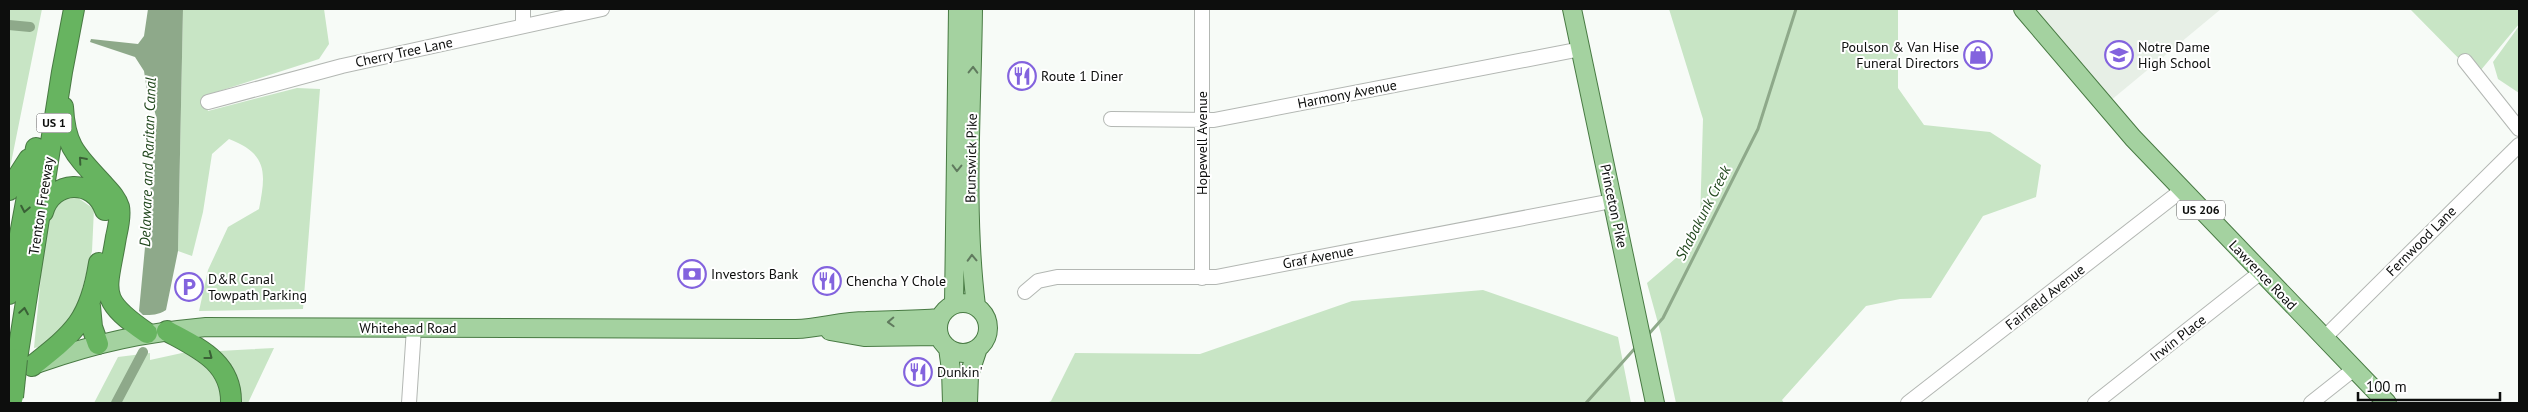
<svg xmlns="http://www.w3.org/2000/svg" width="2528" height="412" font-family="'PT Sans',sans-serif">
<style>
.built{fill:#e7efe6}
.green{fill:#c8e5c5}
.water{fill:#8ea98a}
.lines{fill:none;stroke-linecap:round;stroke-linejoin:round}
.stream{stroke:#8ea98a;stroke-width:3}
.canal{stroke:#8ea98a;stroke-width:10}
.minor-casing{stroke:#b3b7b3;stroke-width:16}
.major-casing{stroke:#487a43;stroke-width:20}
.highway-casing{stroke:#487a43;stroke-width:22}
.minor{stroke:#fff;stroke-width:14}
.major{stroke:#a4d2a0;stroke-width:18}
.highway{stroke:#67b460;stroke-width:20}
.highway-bridge-casing{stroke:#487a43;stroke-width:22;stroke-linecap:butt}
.highway-bridge{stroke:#67b460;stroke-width:20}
.oneway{stroke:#607a5e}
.oneway2{stroke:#3a6136}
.labels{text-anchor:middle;stroke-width:4;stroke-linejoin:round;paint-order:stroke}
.shield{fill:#fff;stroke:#565656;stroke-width:1}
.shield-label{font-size:12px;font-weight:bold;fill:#0d0e0d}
.poi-label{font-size:14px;fill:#0d0e0d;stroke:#fff;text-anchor:start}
.street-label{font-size:14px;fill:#0d0e0d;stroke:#fff}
.water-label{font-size:15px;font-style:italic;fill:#20471c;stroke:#fff}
</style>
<rect width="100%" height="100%" fill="#f7fbf7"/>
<path class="built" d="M2034,9H2221L2110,101Z"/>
<path class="green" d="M9,9H42L9,173Z
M183,9H324L329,44L319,59L204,96L208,111L297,88L320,89L303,309L199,311L208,270L228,227L259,209C266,173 268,154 229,139L212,154L203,212L192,256L178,251Z
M1669,9H1898V88L1924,125L1990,132L2041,165L2036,197L1983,216L1931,298L1900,299L1866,306L1782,400L1784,403H1676L1661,334L1647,283L1683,252L1700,221L1703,119Z
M2410,9H2519V24L2476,76Z
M2519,26V93L2498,79L2493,62Z
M71,193L94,209L92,251L76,313L44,346L34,348L47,213Z
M1483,290L1618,337L1631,403H1047L1051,401L1075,353L1200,354L1352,301Z
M274,348L248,403H94L118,357L150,353V360L182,353Z"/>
<path class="water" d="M148,9H183L178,251L166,310C158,315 152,315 143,315L139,311L157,120L151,98L148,97L144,71L135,57L90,42L91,39L138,44L144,36Z"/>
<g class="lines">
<path class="stream" d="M1647,336L1663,318L1758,129L1796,9
M1586,403L1637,346"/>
<path class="canal" d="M9,25L30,27
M116,403L143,352"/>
<defs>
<path id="minor" d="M523,9V26
M1202,9V278
M2465,61L2519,129
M208,102L342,66L602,9
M1111,119L1214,120L1581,49
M1025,292L1038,281L1057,277H1216L1612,201
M2324,338L2519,145
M409,403L414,328
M1908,403L2182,190
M2095,403L2261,272
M2311,403L2354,369"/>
<path id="major" d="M973,9C972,107 964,208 976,306
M1572,9L1655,403
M2023,9L2133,138L2387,403
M938 328a25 25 0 1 1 50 0a25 25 0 1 1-50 0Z
M954,304L958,9
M830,331L864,337L939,336
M948,348L951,370L952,403
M39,363C99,342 143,333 206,327L796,329C820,328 842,321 866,321C891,320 915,320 940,318
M968,403L969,375L978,348"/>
<path id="highway" d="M63,107C65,146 76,155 101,182C108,190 116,197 119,207C121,216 118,228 116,237C107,293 96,298 147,333
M9,190L29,159
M43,212C52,180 94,178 105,210
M9,294L36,148
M90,306L92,327L98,344
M167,331C198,348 232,362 231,403
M17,359L62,72L74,9
M32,366C75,332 90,320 99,263"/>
</defs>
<use href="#minor" class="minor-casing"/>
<use href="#major" class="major-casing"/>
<use href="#highway" class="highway-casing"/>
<use href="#minor" class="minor"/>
<use href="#major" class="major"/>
<use href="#highway" class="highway"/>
<defs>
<path id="highway-bridge" d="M13,397L17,359"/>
</defs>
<use href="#highway-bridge" class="highway-bridge-casing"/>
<use href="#highway-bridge" class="highway-bridge"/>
</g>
<defs><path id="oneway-chevron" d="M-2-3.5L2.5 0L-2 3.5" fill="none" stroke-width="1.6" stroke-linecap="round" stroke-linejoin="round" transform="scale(1.25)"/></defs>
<g class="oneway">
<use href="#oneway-chevron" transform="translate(973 70) rotate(-89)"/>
<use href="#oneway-chevron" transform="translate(957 168) rotate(91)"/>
<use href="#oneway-chevron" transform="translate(972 258) rotate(-92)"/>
<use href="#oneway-chevron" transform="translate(891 322) rotate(178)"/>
</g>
<g class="oneway2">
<use href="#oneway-chevron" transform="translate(82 160) rotate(-131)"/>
<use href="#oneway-chevron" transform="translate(25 209) rotate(101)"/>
<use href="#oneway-chevron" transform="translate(24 311) rotate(-81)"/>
<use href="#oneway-chevron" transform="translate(209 356) rotate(37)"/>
</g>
<defs>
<symbol id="shop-ring" viewBox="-11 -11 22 22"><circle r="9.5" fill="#fff" stroke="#8363de" stroke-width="1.5"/><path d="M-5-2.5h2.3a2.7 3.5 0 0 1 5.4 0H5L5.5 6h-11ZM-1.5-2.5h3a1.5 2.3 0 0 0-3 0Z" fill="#8363de"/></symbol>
<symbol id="school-ring" viewBox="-11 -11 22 22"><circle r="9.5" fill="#fff" stroke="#8363de" stroke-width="1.5"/><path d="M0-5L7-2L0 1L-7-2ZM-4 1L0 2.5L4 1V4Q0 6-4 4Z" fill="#8363de"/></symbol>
<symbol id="restaurant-ring" viewBox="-11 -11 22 22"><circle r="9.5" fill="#fff" stroke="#8363de" stroke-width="1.5"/><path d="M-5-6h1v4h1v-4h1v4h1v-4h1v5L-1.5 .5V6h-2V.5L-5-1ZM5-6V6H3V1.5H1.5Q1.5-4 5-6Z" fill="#8363de"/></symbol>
<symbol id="bank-ring" viewBox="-11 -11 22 22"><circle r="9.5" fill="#fff" stroke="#8363de" stroke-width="1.5"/><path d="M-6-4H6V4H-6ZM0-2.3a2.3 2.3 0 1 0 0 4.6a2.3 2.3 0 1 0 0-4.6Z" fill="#8363de"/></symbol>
<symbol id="parking-ring" viewBox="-11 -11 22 22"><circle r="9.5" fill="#fff" stroke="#8363de" stroke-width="1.5"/><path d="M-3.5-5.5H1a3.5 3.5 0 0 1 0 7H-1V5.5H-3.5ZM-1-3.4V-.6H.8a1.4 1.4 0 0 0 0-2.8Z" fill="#8363de"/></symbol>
</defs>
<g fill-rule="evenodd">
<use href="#shop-ring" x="1962" y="39" width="32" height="32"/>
<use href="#school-ring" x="2103" y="39" width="32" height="32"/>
<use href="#restaurant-ring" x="1006" y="60" width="32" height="32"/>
<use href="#bank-ring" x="676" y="258" width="32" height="32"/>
<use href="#restaurant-ring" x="811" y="265" width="32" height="32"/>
<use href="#parking-ring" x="173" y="271" width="32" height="32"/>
<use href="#restaurant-ring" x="902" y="356" width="32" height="32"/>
</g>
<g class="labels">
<g class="shield">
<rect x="36.5" y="113.5" width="35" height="19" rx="4"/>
<rect x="2177" y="200.5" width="48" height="19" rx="4"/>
</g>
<g class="shield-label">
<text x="54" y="127">US 1</text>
<text x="2201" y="214">US 206</text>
</g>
<g class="poi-label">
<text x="1959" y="52" text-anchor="end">Poulson &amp; Van Hise<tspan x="1959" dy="16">Funeral Directors</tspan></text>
<text x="2138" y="52">Notre Dame<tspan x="2138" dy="16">High School</tspan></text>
<text x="1041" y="81">Route 1 Diner</text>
<text x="711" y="279">Investors Bank</text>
<text x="208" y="284">D&amp;R Canal<tspan x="208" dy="16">Towpath Parking</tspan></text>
<text x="846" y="286">Chencha Y Chole</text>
<text x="937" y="377">Dunkin'</text>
</g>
<g class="street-label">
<text transform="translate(404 52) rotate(-12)" y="5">Cherry Tree Lane</text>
<text transform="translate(1347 94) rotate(-11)" y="5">Harmony Avenue</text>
<text transform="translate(1202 143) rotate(-90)" y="5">Hopewell Avenue</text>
<text transform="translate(971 158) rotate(-89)" y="5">Brunswick Pike</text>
<text transform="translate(41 206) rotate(-81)" y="5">Trenton Freeway</text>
<text transform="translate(1614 206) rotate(78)" y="5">Princeton Pike</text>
<text transform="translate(2421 241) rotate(-45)" y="5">Fernwood Lane</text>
<text transform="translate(1318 257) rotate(-11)" y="5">Graf Avenue</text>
<text transform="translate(2263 275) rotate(46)" y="5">Lawrence Road</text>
<text transform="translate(2045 297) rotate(-38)" y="5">Fairfield Avenue</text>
<text x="408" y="333">Whitehead Road</text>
<text transform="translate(2178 338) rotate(-38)" y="5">Irwin Place</text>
</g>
<g class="water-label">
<text transform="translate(148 162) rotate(-88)" y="5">Delaware and Raritan Canal</text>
<text transform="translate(1703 213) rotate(-63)" y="5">Shabakunk Creek</text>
</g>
</g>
<rect width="2528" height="412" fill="none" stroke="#0d0e0d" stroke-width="20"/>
<path d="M2358 392v8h142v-8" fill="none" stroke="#0d0e0d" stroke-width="2.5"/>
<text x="2366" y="392" font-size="15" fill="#0d0e0d" stroke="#ffffff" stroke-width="4" paint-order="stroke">100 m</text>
</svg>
